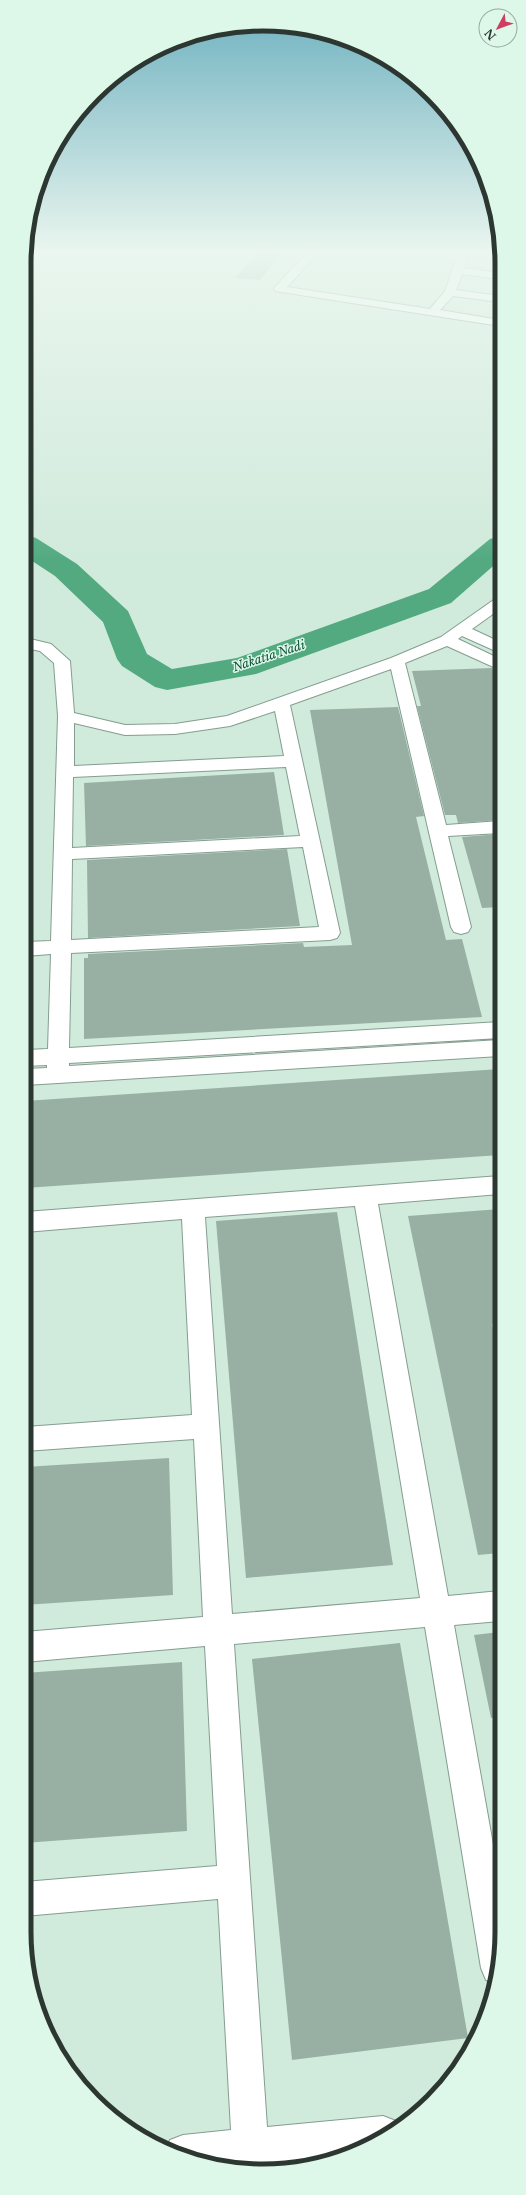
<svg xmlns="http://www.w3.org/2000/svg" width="526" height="2195" font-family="'Libre Baskerville',serif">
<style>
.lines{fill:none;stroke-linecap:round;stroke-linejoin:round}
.river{fill:#53aa81;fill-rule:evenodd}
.building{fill:#98b0a3}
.minor-casing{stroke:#859d90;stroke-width:2}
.minor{fill:#fff;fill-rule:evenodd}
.labels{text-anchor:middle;stroke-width:3;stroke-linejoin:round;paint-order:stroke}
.far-water-label{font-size:12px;font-style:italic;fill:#0c5236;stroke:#ddf7e9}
.rim{fill:none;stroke:#2d3732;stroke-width:5}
</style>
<rect width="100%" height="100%" fill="#d0eadb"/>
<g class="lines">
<path class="river" d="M26,535L36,538L77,564L128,611L147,654L172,669L237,658L429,589L490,539L500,536V560L451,603L256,674L167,690L155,687L122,666L117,659L103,622L55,576L26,557Z"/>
</g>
<path class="building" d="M259,252H282L260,280L235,278Z
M492,668L500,686V820L458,823L456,815H445L417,706H421L412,671Z
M398,707L424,816L416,817L446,940L462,939L482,1017L84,1039V958H88V954L303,943L304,947L352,945L310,710Z
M274,772L284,835L86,846L84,783Z
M500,834V907L482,908L462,837Z
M287,849L300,926L88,938L87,860Z
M500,1069V1155L25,1188V1101Z
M500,1209V1324H492L500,1356V1553L478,1555L408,1216Z
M337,1212L393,1565L246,1578L216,1221Z
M169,1458L173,1595L24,1605L25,1467Z
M500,1632V1717L491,1718L474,1635Z
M400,1643L468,2038L292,2060L252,1659Z
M182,1662L187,1831L24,1843V1673Z"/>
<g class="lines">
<defs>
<path id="minor" d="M308,252H319L287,287L430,309L445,291L459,252H469L464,268L500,273V279L462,274L456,290L500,296V302L453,296L440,310L500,320V326L275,291L274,289L275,287Z
M500,597V609L472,629L500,642V653L462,636L458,639L500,659V670L447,646L405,663L446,825L500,821V833L448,836L471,927L468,932L461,934L454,932L451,927L391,669L290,705L340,933L337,938L330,940L71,953L69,1048L500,1022V1038L69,1063V1066L500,1040V1056L25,1085V1069L47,1068V1065L25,1066V1050L48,1049L51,954L25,956V942L51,941L58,716L54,663L40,651L26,648V638L51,644L70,661L74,713L125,725L175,724L227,716L391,658L441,637L495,599ZM275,711L284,756L74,766V723L125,735L175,734L230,726ZM286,767L300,836L72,848L73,777ZM303,847L319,927L71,940L72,859Z
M500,1176V1194L378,1204L448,1596L500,1591V1621L454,1625L500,1884V1963L493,1983L486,1980L481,1968L425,1627L234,1644L267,2127L383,2116L396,2121L398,2127L338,2157L250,2165L233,2167L166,2149L170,2140L183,2135L231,2130L218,1899L24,1916V1882L217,1866L205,1646L24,1662V1632L203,1617L194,1439L25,1451V1427L192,1415L182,1219L25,1232V1212ZM355,1206L420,1598L232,1614L205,1217Z"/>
</defs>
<use href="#minor" class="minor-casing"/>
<use href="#minor" class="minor"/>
</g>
<linearGradient id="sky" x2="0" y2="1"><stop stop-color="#6cb0bf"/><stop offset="0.45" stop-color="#eaf6ef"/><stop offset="1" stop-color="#eaf6ef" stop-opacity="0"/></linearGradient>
<rect width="526" height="560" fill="url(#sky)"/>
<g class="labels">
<g class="far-water-label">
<text transform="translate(269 656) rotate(-18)" y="4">Nakatia Nadi</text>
</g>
</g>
<path d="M0 0H526V2195H0ZM263 31H263A232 232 0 0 1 495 263V1932A232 232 0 0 1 263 2164H263A232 232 0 0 1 31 1932V263A232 232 0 0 1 263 31Z" fill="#ddf7e9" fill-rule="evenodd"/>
<path class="rim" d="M263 31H263A232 232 0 0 1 495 263V1932A232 232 0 0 1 263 2164H263A232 232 0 0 1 31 1932V263A232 232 0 0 1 263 31Z"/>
<g transform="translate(498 28) rotate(229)"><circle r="19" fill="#ddf7e9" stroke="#97aaa0"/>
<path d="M0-3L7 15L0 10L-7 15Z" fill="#ce3e60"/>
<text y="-6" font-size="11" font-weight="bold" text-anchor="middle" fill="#2d3732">N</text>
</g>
</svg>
